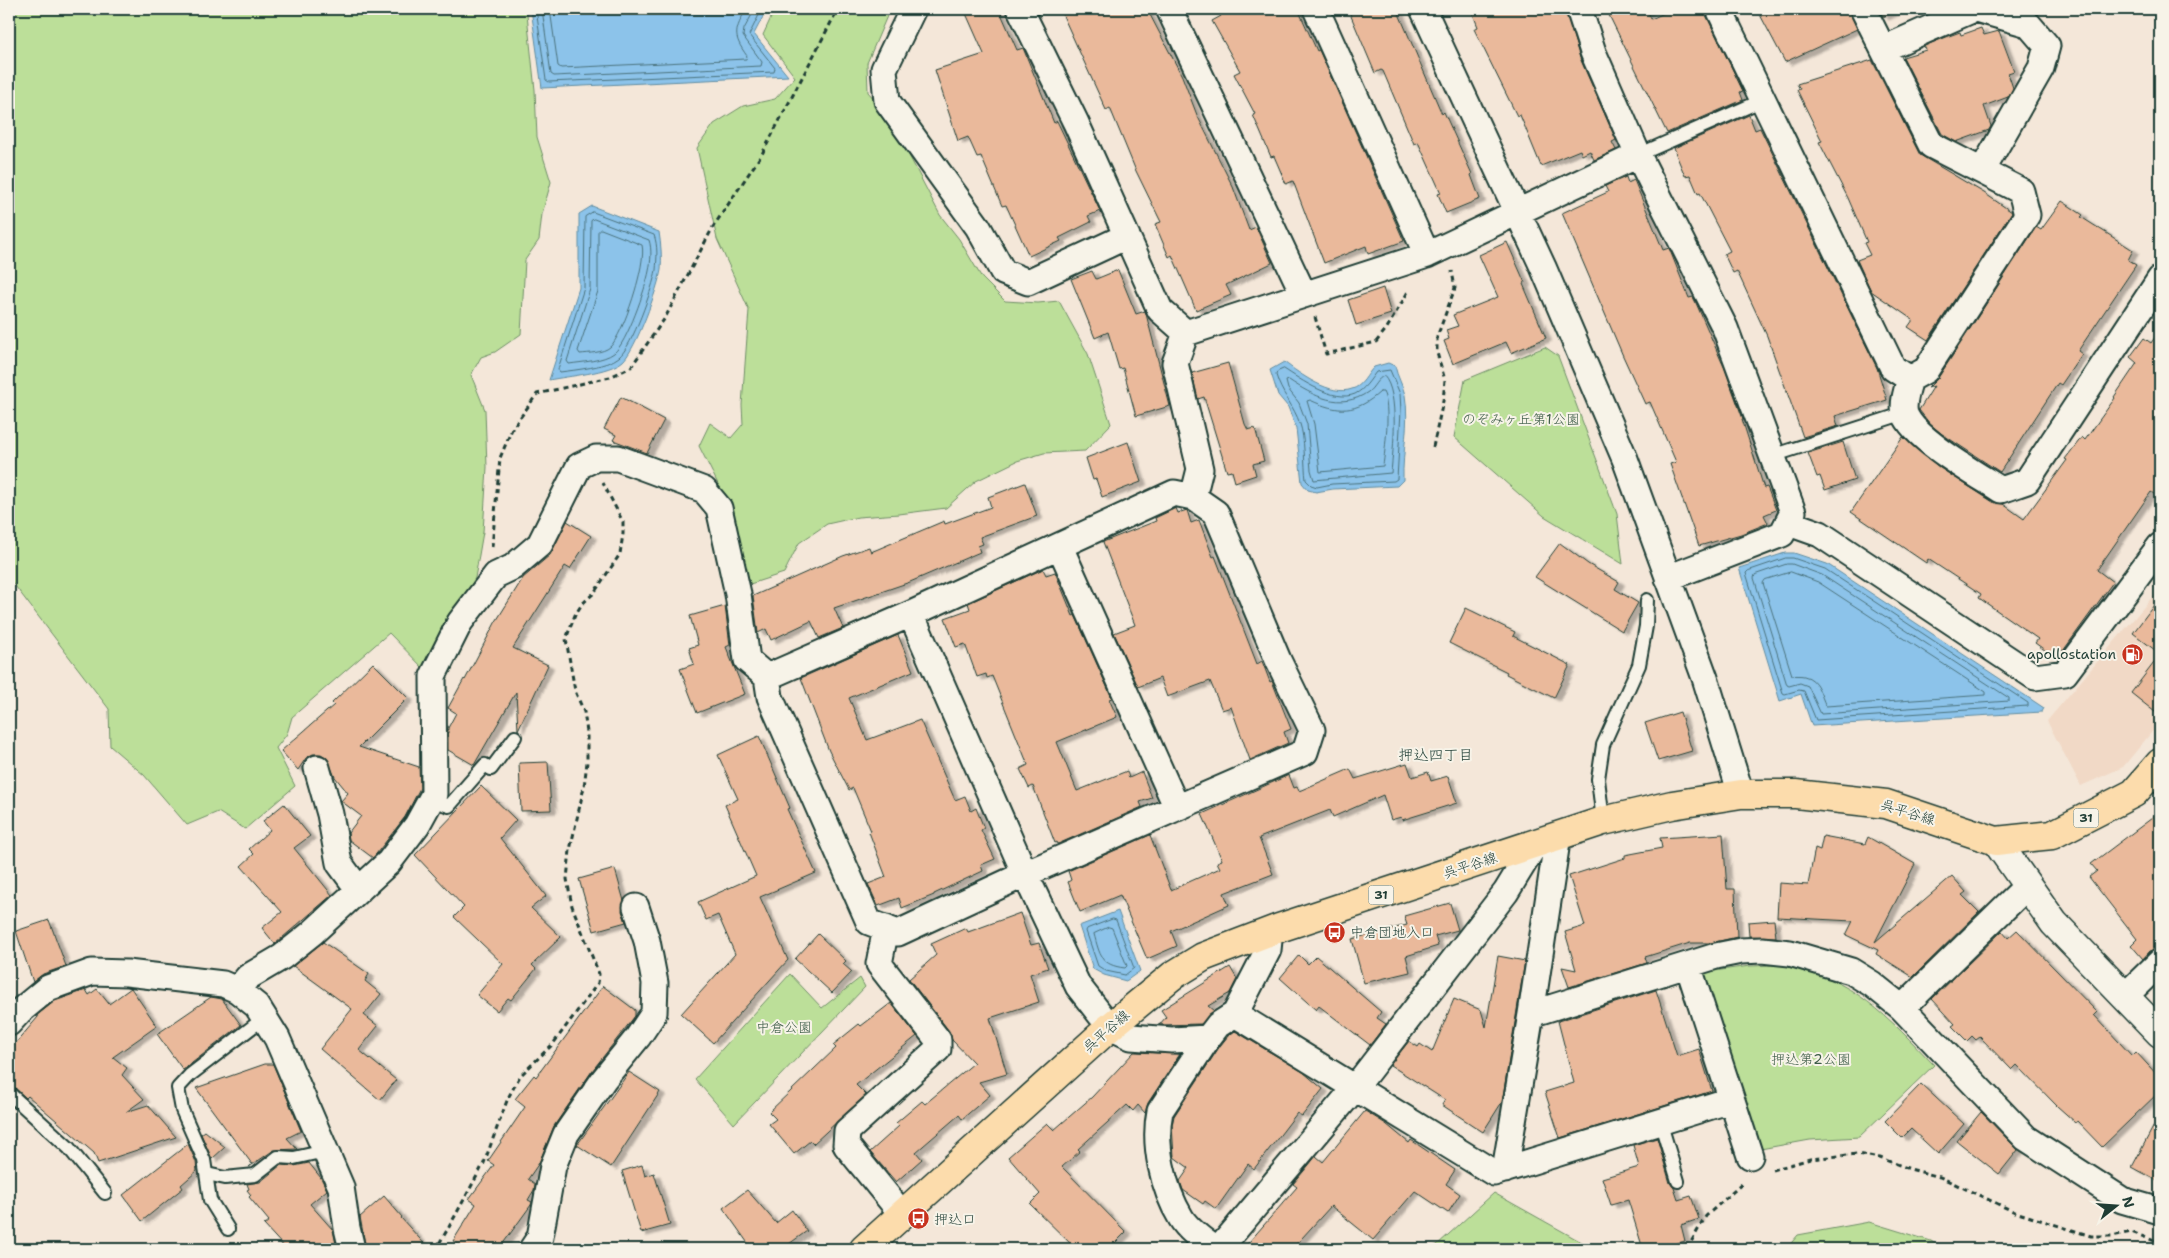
<svg xmlns="http://www.w3.org/2000/svg" width="2169" height="1258" font-family="'Shantell Sans','Klee One',sans-serif">
<style>
.built{fill:#f1d9c6}
.green{fill:#bcdf99;stroke:#6e8e66}
.water{fill:#8cc3ea;stroke:#608da1}
.lines{fill:none;stroke-linecap:round;stroke-linejoin:round}
.shore{stroke:#4b737d;stroke-width:1}
.building{fill:#eab99b;stroke:#1f3d34;filter:url(#shadow)}
.service-casing{stroke:#1f3d34;stroke-width:16}
.minor-casing{stroke:#1f3d34;stroke-width:29}
.tertiary-casing{stroke:#1f3d34;stroke-width:31}
.primary-casing{stroke:#1f3d34;stroke-width:31}
.path{stroke:#1f3d34;stroke-width:3;stroke-dasharray:5 4;stroke-linecap:butt}
.service{stroke:#f7f3e8;stroke-width:12}
.minor{stroke:#f7f3e8;stroke-width:25}
.tertiary{stroke:#f7f3e8;stroke-width:28}
.primary{stroke:#fcdcac;stroke-width:28}
.labels{text-anchor:middle;stroke-width:4;stroke-linejoin:round;paint-order:stroke}
.shield{fill:#f7f3e8;stroke:#60746a;stroke-width:1}
.shield-label{font-size:12px;font-weight:bold;fill:#1f3d34}
.park-label{font-size:14px;fill:#3e5d48;stroke:#f7f3e8}
.poi-label{font-size:14px;fill:#1f3d34;stroke:#f7f3e8;text-anchor:start}
.street-label{font-size:14px;fill:#1f3d34;stroke:#f7f3e8}
.neighbourhood-label{font-size:15px;fill:#1f3d34;stroke:#f7f3e8}
</style>
<defs>
<filter id="shadow"><feDropShadow dx="5.5" dy="3" stdDeviation="1" flood-color="#0004"/></filter>
</defs>
<rect width="100%" height="100%" fill="#f4e7d9"/>
<filter id="ink" filterUnits="userSpaceOnUse"><feTurbulence type="fractalNoise" baseFrequency=".02" numOctaves="2"/><feDisplacementMap in="SourceGraphic" scale="10" xChannelSelector="R" yChannelSelector="G"/><feConvolveMatrix kernelMatrix="1 2 1 2 8 2 1 2 1" color-interpolation-filters="sRGB"/></filter>
<g filter="url(#ink)">
<path class="built" d="M2160,588V722L2123,767L2081,786L2047,721Z"/>
<path class="green" d="M9,9H525L527,15L535,90L537,137L551,182L542,214L539,240L525,260L521,334L495,352L481,357L471,375L485,410L487,467L483,532L475,578L426,671L389,633L292,717L287,734L276,748L295,786L245,829L218,812L187,825L144,775L110,746L109,709L9,578Z
M775,9H890L867,63L868,92L888,115L940,215L959,239L982,278L1005,301L1038,303L1059,301L1088,354L1111,424L1085,451L1044,453L1017,461L976,481L946,508L899,514L858,517L827,524L799,543L784,573L747,585L735,529L720,488L699,446L710,423L731,438L743,424L742,405L749,310L717,239L697,148L714,124L743,106L775,99L795,77L763,35Z
M1545,347L1558,356L1617,514L1623,564L1544,516L1454,437L1465,380Z
M1750,966C1761,966 1774,964 1784,966C1852,976 1889,1018 1934,1065L1859,1137L1810,1140L1755,1150L1699,973Z
M790,974L822,1008L860,978L865,987L734,1124L695,1079Z
M1494,1193L1594,1249H1428L1437,1245Z
M1869,1222L1931,1241L1943,1249H1786L1798,1235Z"/>
<path class="water" d="M531,9H767L754,34L788,76L542,88Z
M592,206L659,232C661,245 662,257 661,270C658,288 636,349 623,361C609,373 568,376 549,380L579,288V214Z
M1284,362C1300,374 1331,397 1352,389C1363,386 1366,375 1374,367L1388,363L1395,366C1397,376 1403,386 1405,395C1410,423 1402,452 1403,480L1397,486L1333,489L1316,492L1308,490L1302,483L1296,428L1288,407L1278,395L1270,370Z
M1785,553H1794L1827,564L2044,708L2042,712L1812,726L1801,694L1780,701L1739,568Z
M1118,911L1140,971L1126,981L1104,975L1093,969L1079,926Z"/>
<g class="lines">
<path class="shore" d="M536,9L546,80L549,82L774,72L775,68L749,35L762,9
M542,9L551,74L554,76L761,66L762,62L743,36L744,29L755,9
M550,9L558,66L561,68L746,59L747,56C732,35 735,31 746,9
M593,212L654,235C658,246 657,258 656,270C653,287 632,347 619,357C607,367 575,370 560,372L558,369L584,288L585,217Z
M594,219L649,240C652,249 651,261 649,271C646,287 627,343 614,353C603,361 582,362 569,364L567,361L590,289L591,221Z
M601,229L642,245C647,263 623,335 610,347C603,353 589,353 580,354L578,351L598,291V232Z
M1284,369C1301,380 1334,403 1355,394C1365,389 1370,380 1376,372L1390,370L1400,394L1401,411L1397,479L1394,481L1332,484L1317,487L1311,485L1306,480C1304,464 1305,438 1300,424C1294,406 1281,393 1276,375L1277,372Z
M1384,376C1400,393 1393,450 1391,473L1314,480L1311,470L1307,424L1299,403L1288,389L1286,381L1289,380C1313,396 1341,411 1368,392C1374,388 1377,378 1384,376Z
M1380,392H1383C1391,406 1385,450 1383,466L1320,472L1314,424L1307,401L1310,400C1338,413 1356,414 1380,392Z
M1786,558H1793L1825,569L2028,703V706L1816,720L1804,691L1799,690L1785,694L1783,693L1746,573L1748,571Z
M1787,564H1792L1822,575L2009,698V701L1821,714L1808,686L1800,683L1789,686L1787,685L1754,578L1755,575Z
M1791,572L1818,582L1986,692V695L1826,706C1820,695 1819,679 1804,676C1800,675 1796,676 1792,675L1763,583L1765,580Z
M1113,919L1116,920L1134,968L1125,975L1106,971L1098,966L1086,931L1087,929Z
M1109,927L1112,928L1127,966L1125,968C1101,965 1100,956 1094,934Z"/>
</g>
<path class="building" d="M964,9H999L1017,50L1023,48L1054,123L1057,121L1100,211L1088,216L1091,222L1059,238L1061,241L1029,256L1006,205L1002,206L981,156L977,157L968,137L958,141L935,70L984,54Z
M1060,9H1147L1182,76L1197,115L1233,187L1249,230L1256,227L1272,263L1226,285L1231,295L1196,310L1172,255L1169,257L1155,224L1161,222L1136,171L1110,108L1106,110Z
M1216,9H1298L1317,51L1319,50L1404,241L1368,254L1366,246L1324,263L1293,181L1286,184L1274,156L1271,157L1253,115L1255,114L1234,74L1240,71L1212,21L1221,16Z
M1348,9H1397L1442,114L1444,112L1472,174L1471,175L1480,199L1446,213L1438,194L1441,193L1418,142L1414,144L1383,71L1381,70L1375,73Z
M1471,9H1565L1580,58L1616,140L1612,142L1616,150L1594,160L1590,151L1582,155L1580,150L1541,166L1520,115L1517,116L1474,29L1478,27Z
M1606,9H1647L1651,19L1673,9H1705L1706,15L1743,91L1740,92L1743,100L1667,133Z
M1757,9H1849L1857,29L1785,62Z
M1879,9H1900L1883,17Z
M1981,28L1984,35L1999,31L2014,71L2008,73L2013,88L2008,97L1984,106L1991,126L1989,130L1956,142L1942,134L1903,57L1926,50L1924,46L1949,36L1960,32L1961,35Z
M1872,60L1920,155L1984,193L2012,212L1928,340L1908,327L1913,320L1871,291L1857,260L1870,255L1864,243L1867,242L1848,198L1819,142L1822,141L1797,90L1800,89L1797,84Z
M1749,115L1755,130L1760,128L1877,368L1887,400L1835,416L1838,426L1803,437L1767,336L1737,271L1733,273L1724,254L1730,251L1700,193L1698,194L1690,175L1685,176L1675,152H1676L1674,148Z
M1626,177L1628,183L1634,180L1663,250L1669,248L1689,298L1693,297L1696,303L1724,367L1743,419H1742L1764,488L1767,487L1776,510L1764,515L1768,523L1741,534L1699,546L1670,464L1676,462L1650,402L1645,404L1623,356L1562,213L1608,192L1605,186Z
M2062,201L2083,215L2081,217L2133,250L2128,260L2136,265L2078,351L2082,354L2061,385L2058,383L2000,472L1942,434L1930,424L1919,410L1934,386L1928,388L1938,378L2036,227L2041,230Z
M1507,242L1525,283L1523,284L1546,338L1511,353L1506,342L1453,364L1444,341L1449,339L1446,330L1458,326L1453,315L1498,297L1479,255Z
M1118,270L1136,314L1145,311L1146,314L1170,406L1136,416L1123,368L1119,369L1108,332L1095,338L1071,279L1092,271L1096,279Z
M1383,288L1391,314L1356,325L1348,300Z
M2160,330V498L2151,492L2097,570L2113,582L2063,651L2061,650L2056,658L2035,643L2038,639L1979,598L1981,594L1928,559L1926,563L1851,512L1903,437L1940,468L1993,502L2003,504L2024,519L2067,460L2065,459L2082,437L2085,440L2115,398L2114,397L2137,363L2130,357L2144,338L2151,343Z
M1228,363L1245,424L1248,430L1255,428L1264,461L1253,464L1256,475L1235,482L1232,471L1227,472L1204,397L1198,399L1192,373Z
M621,397L664,420L647,453L613,440L616,435L604,429Z
M1128,442L1141,482L1102,497L1096,479L1093,480L1086,458Z
M1843,442L1855,480L1825,490L1820,476L1817,477L1808,453Z
M1025,483L1037,516L980,537L983,544L978,546L980,552L910,582L834,608L843,628L819,638L811,621L771,640L766,629L758,633L753,596L843,556L869,547L871,552L944,521L945,524L991,507L988,497Z
M1176,508L1178,513L1187,510L1191,523L1199,520L1213,557L1215,556L1257,664L1262,661L1270,682L1272,681L1291,729L1284,732L1288,743L1250,760L1231,707L1222,710L1210,681L1167,697L1160,678L1138,687L1114,633L1135,625L1103,542L1156,521L1155,518Z
M567,521L591,536L570,569L565,566L513,648L548,665L518,730L516,692L474,765L448,750V728L456,713L448,708L464,679L465,680L495,623L523,578L550,555Z
M1560,543L1588,564L1619,582L1615,589L1638,603L1622,631L1535,577Z
M1043,569L1046,575L1055,572L1073,616L1075,615L1112,698L1109,699L1117,717L1057,742L1077,791L1127,771L1129,778L1142,772L1152,798L1140,802L1142,807L1058,844L1057,842L1055,843L1033,786L1029,788L1020,769L1028,765L992,676L987,678L986,674L977,677L965,644L956,647L945,618L970,609L968,603Z
M2160,597V654L2133,633Z
M725,606L730,645L726,647L745,694L697,713L680,669L694,664L689,648L698,645L690,616Z
M1466,608L1515,632L1513,636L1570,665L1554,698L1506,674L1507,672L1449,643Z
M898,635L913,671L849,698L867,740L920,720L955,800L965,796L971,811L976,808L984,828L981,830L995,859L981,865L983,871L934,894V895L902,908L899,898L878,906L868,884L886,877L869,832L871,831L853,788L849,790L829,751L801,678Z
M2160,655V716L2131,693Z
M373,663L408,698L359,747L419,767L420,788L405,817L373,858L349,840L348,833L361,816L341,801L348,793L335,777L327,758L321,754H313L306,758L298,770L281,751L334,705L332,703Z
M1680,712L1692,751L1658,761L1645,723Z
M759,736L790,808L787,809L816,873L760,897L788,960L713,1043L681,1014L735,954L718,915L706,920L698,902L756,876L725,805L738,799L718,755Z
M548,762L551,810L521,811L519,763Z
M1407,763L1412,777L1428,772L1431,781L1448,776L1457,803L1402,820L1401,817L1391,820L1383,795L1333,817L1330,810L1259,838L1273,874L1224,893L1229,905L1171,931L1177,946L1147,959L1120,895L1080,912L1068,882L1071,880L1068,871L1150,835L1171,890L1220,868L1217,862L1222,860L1202,814L1289,775L1294,788L1297,787L1299,791L1350,769L1355,779Z
M481,786L516,820L500,838L546,896L531,908L561,937L532,965L536,969L511,1000L508,998L497,1011L477,995L503,964L454,917L464,907L415,855Z
M284,804L310,836L294,848L332,895L275,944L262,928L282,912L241,866L254,854L249,849L270,830L263,821Z
M2160,812V948L2150,951L2143,959L2131,945L2137,939L2089,877L2097,871L2091,864Z
M1723,834L1727,889H1735L1737,937L1711,943H1690L1645,957L1647,963L1569,987L1562,967L1576,970L1565,932L1585,926L1569,876L1625,858V855L1662,848L1660,838Z
M1823,836L1865,844L1868,837L1915,864L1875,942L1952,876L1966,892L1962,895L1979,912L1913,977L1876,954L1878,950L1846,935L1853,921L1777,917L1779,883L1808,885L1815,848L1820,850Z
M615,869L624,901L622,911L626,922L594,931L579,879Z
M1450,903L1458,930L1435,936L1438,946L1406,956L1410,972L1364,983L1352,939L1407,925L1404,916Z
M1020,913L1031,945L1039,943L1048,968L1030,974L1039,1002L990,1018L1007,1074L979,1082L990,1095L962,1119L959,1115L916,1152L922,1159L896,1182L870,1152L899,1126L896,1123L922,1101L925,1104L974,1063L952,1040L949,1031L909,979L936,955L931,944L966,928L968,932Z
M49,920L66,966L43,974L33,982L16,931Z
M1774,920L1776,937L1749,936L1748,922Z
M2017,930L2097,1012L2094,1015L2132,1056L2136,1052L2160,1078V1091L2102,1147L2077,1121L2075,1122L2057,1106L2017,1065L2012,1070L1980,1037L1976,1040L1972,1036L1967,1041L1952,1026L1955,1024L1932,999L2002,931L2008,938Z
M818,934L846,961L843,964L852,972L832,993L795,959Z
M323,942L369,974L365,981L381,994L364,1015L378,1026L359,1050L396,1080L380,1100L320,1049L352,1009L293,966Z
M1299,955L1308,964L1316,956L1381,1012L1377,1018L1386,1024L1370,1045L1319,1006L1316,1010L1280,978Z
M1498,956L1525,961L1502,1102L1483,1132L1442,1105L1445,1100L1390,1065L1409,1041L1418,1047L1420,1044L1432,1052L1454,999L1481,1010L1486,1027Z
M1230,967L1237,979L1230,993L1208,1006L1214,1011L1201,1024L1159,1025L1166,1017L1161,1010Z
M603,986L635,1010V1016L592,1071L554,1126L539,1163L528,1179L535,1184L534,1190L528,1200L532,1202L531,1205L499,1249H466L453,1241L476,1204L469,1199L494,1165L488,1161L525,1107L515,1099L534,1075L536,1077Z
M131,988L157,1026L113,1057L127,1068L122,1075L144,1099L126,1112L148,1105L176,1137L98,1163L94,1153L28,1096L26,1098L14,1087L9,1085V1051L38,1017L37,1015L55,1001L86,990L89,995L97,989L109,1004Z
M1656,990L1677,1056L1699,1049L1712,1091L1560,1138L1545,1092L1574,1083L1558,1021Z
M211,997L222,999L241,1025L183,1070L157,1034Z
M891,1003L917,1036L856,1085L866,1095L813,1144L810,1141L794,1154L769,1124L776,1119L769,1112L836,1048L833,1045L859,1024L861,1026Z
M1235,1031L1303,1072L1323,1089L1302,1116L1297,1113L1254,1169L1248,1164L1216,1209L1205,1201L1203,1204L1183,1190L1180,1181L1189,1168L1174,1157L1172,1125L1174,1116L1220,1046L1228,1036Z
M1134,1052L1180,1054L1148,1103L1145,1113L1138,1105L1133,1111L1127,1105L1078,1149L1080,1151L1062,1167L1126,1232L1109,1249H1076L1030,1204L1040,1194L1008,1157L1047,1123L1054,1130L1092,1097Z
M265,1064H273L301,1131L287,1138L297,1149L274,1150L249,1167L252,1164L196,1088Z
M629,1072L660,1092L611,1167L577,1145Z
M1921,1084L1964,1124L1938,1154L1911,1129L1902,1138L1885,1121Z
M1365,1111L1386,1124L1409,1143L1411,1140L1455,1170L1446,1184L1460,1194L1448,1213L1415,1191L1373,1240L1331,1206L1292,1249H1243L1297,1187L1293,1184L1308,1166L1316,1156L1323,1162Z
M1981,1112L2018,1150L1999,1174L1957,1141Z
M2160,1114V1182L2132,1167Z
M205,1131L225,1147L212,1159L201,1134Z
M1657,1138L1670,1183L1674,1188L1678,1200L1691,1196L1699,1219L1681,1225L1685,1241L1657,1249H1643L1628,1200L1611,1205L1602,1178L1639,1167L1633,1145Z
M188,1144L196,1162L197,1171L181,1185L183,1188L142,1221L123,1195Z
M309,1163L321,1178L327,1190L310,1204L333,1230L337,1249H286L264,1225L269,1221L249,1197L251,1195L247,1190L249,1189L247,1184L260,1182L281,1165L294,1166Z
M642,1165L645,1176L654,1173L670,1225L641,1233L622,1171Z
M747,1190L776,1223L792,1210L807,1231L782,1249H752L723,1208Z
M384,1196L402,1217L401,1218L429,1249H366L360,1217Z"/>
<g class="lines">
<defs>
<path id="service" d="M1638,155L1763,100
M1772,456L1905,413
M431,800L449,806L485,765L491,769L515,737
M1603,821L1598,779L1603,745L1639,665L1646,626L1647,600
M9,1093L69,1148L105,1193
M1660,1121L1678,1181
M207,1174L225,1178L255,1175L278,1157L294,1158L325,1151
M228,1229L210,1200L204,1160L182,1110L178,1088L190,1075L264,1018"/>
<path id="minor" d="M913,9L884,69L887,101L978,227L1003,272L1028,282L1127,236
M1020,9L1076,123L1160,310L1186,333L1427,255L1638,155
M1169,9L1304,295
M1316,9L1427,255
M1423,9L1543,267L1625,459L1705,678L1741,794
M1579,9L1593,52L1638,155L1725,328L1793,512L1782,534L1668,578
M1719,9L1893,368L1910,379L1926,370L2027,215L2021,191L1931,145L1863,9
M1976,9L2028,24L2047,46L2041,68L1982,171
M1883,49L1974,9
M1186,333L1175,363L1200,469L1193,497
M1910,379C1907,389 1902,404 1905,414C1914,439 1978,475 2001,490L2027,481L2160,279
M1789,523L1820,534L2035,677L2065,673L2160,546
M1060,547L1177,808
M911,614L1025,874L1078,986L1110,1027L1131,1037L1172,1040L1208,1038
M317,768L330,814L339,863L359,890
M886,928L879,964L938,1040V1049L847,1131L846,1145L902,1214
M1688,965L1750,1156
M237,990L248,977L282,957L312,933L389,862L417,825L434,794L433,676L460,622L496,575L513,567L540,544L579,466L596,458H618L704,490L719,508L738,594L747,660L767,677L770,697L869,922L898,933L1025,874L1305,752L1312,730L1278,660L1216,513L1193,497L1174,493L911,614L767,677
M2125,996L2160,962
M1902,1008L2028,885
M1235,1014L1494,1173L1731,1100
M1531,1014L1716,956L1741,951L1762,950L1790,953L1851,971L1872,984L1902,1008L2026,1138L2122,1200L2160,1211
M9,1023L20,1011L48,988L92,972L127,973L223,984L237,990L257,1006L277,1038L341,1187L347,1228L352,1249
M1505,1170L1531,1014L1558,835
M532,1249L540,1237L553,1166L566,1134L604,1079L638,1037L654,1013L655,983L647,941L636,907
M1215,1249C1203,1240 1189,1231 1181,1218C1163,1188 1153,1145 1160,1111L1208,1038L1218,1025L1235,1014L1268,950L1270,931
M1219,1249L1354,1089L1506,892L1536,843"/>
<path id="tertiary" d="M1996,841L2054,923L2160,1033"/>
<path id="primary" d="M864,1249L1110,1027L1172,976L1203,957L1279,928L1603,821L1672,805L1741,794H1796L1886,804L1996,841L2052,835L2134,793L2160,763"/>
</defs>
<use href="#service" class="service-casing"/>
<use href="#minor" class="minor-casing"/>
<use href="#tertiary" class="tertiary-casing"/>
<use href="#primary" class="primary-casing"/>
<path class="path" d="M1315,317L1326,354L1376,342L1387,328L1409,290
M1433,447L1443,401L1445,380L1437,353V337L1455,288L1452,271
M492,547L500,458L512,429L537,394L610,377L631,367L665,318L713,227L762,154L838,9
M1772,1170L1810,1159L1830,1157L1857,1154L1880,1158L1910,1169L1940,1177L2015,1212L2091,1236H2112L2131,1232L2160,1243
M433,1249L437,1247L449,1227L484,1163L508,1098L520,1076L553,1044L598,983L599,974L572,906L567,879L570,850L584,787L587,762V732L584,712L575,691L566,639L575,615L582,604L594,593L620,554L623,534V522L603,483
M1687,1249L1706,1216L1744,1182"/>
<use href="#service" class="service"/>
<use href="#minor" class="minor"/>
<use href="#tertiary" class="tertiary"/>
<use href="#primary" class="primary"/>
</g>
</g>
<defs>
<symbol id="fuel-disc" viewBox="-11 -11 22 22"><circle r="9.5" fill="#c8321e" stroke="#f7f3e8"/><path d="M-5.5-6h7V0h2V4h1.3V-2.5L3-4.5l.8-.8L6-3V5H2.5V1h-1V6h-7ZM-4.2-4.7v3.2H.2V-4.7Z" fill="#fff"/></symbol>
<symbol id="bus-disc" viewBox="-11 -11 22 22"><circle r="9.5" fill="#c8321e" stroke="#f7f3e8"/><path d="M-5-6H5V4H4V6H2V4H-2V6H-4V4H-5ZM-3.5-4V0h7V-4ZM-3.5 1.2v1.5H-2V1.2ZM2 1.2v1.5H3.5V1.2Z" fill="#fff"/></symbol>
</defs>
<g fill-rule="evenodd">
<use href="#fuel-disc" x="2120" y="642" width="25" height="25"/>
<use href="#bus-disc" x="1322" y="920" width="25" height="25"/>
<use href="#bus-disc" x="906" y="1206" width="25" height="25"/>
</g>
<g class="labels">
<g class="shield">
<rect x="2073.5" y="808.5" width="25" height="19" rx="4"/>
<rect x="1368.5" y="885.5" width="25" height="19" rx="4"/>
</g>
<g class="shield-label">
<text x="2086" y="822">31</text>
<text x="1381" y="899">31</text>
</g>
<g class="park-label">
<text x="1521" y="424">のぞみヶ丘第1公園</text>
<text x="784" y="1032">中倉公園</text>
<text x="1811" y="1064">押込第2公園</text>
</g>
<g class="poi-label">
<text x="2116" y="659" text-anchor="end">apollostation</text>
<text x="1350" y="937">中倉団地入口</text>
<text x="934" y="1224">押込口</text>
</g>
<g class="street-label">
<text transform="translate(1908 812) rotate(17)" y="5">呉平谷線</text>
<text transform="translate(1470 865) rotate(-18)" y="5">呉平谷線</text>
<text transform="translate(1106 1031) rotate(-41)" y="5">呉平谷線</text>
</g>
<g class="neighbourhood-label">
<text x="1436" y="760">押込四丁目</text>
</g>
</g>
<rect width="2169" height="1258" fill="none" stroke="#f7f3e8" stroke-width="30"/>
<rect x="15" y="15" width="2139" height="1228" fill="none" stroke="#1f3d34" stroke-width="2" filter="url(#ink)"/>
<g transform="translate(2116 1206) rotate(73)" stroke="#f7f3e8" stroke-width="4" paint-order="stroke">
<path d="M0-4L9 19L0 12L-9 19Z" fill="#1f3d34"/>
<text y="-8" font-size="14" font-weight="bold" text-anchor="middle" fill="#1f3d34">N</text>
</g>
</svg>
